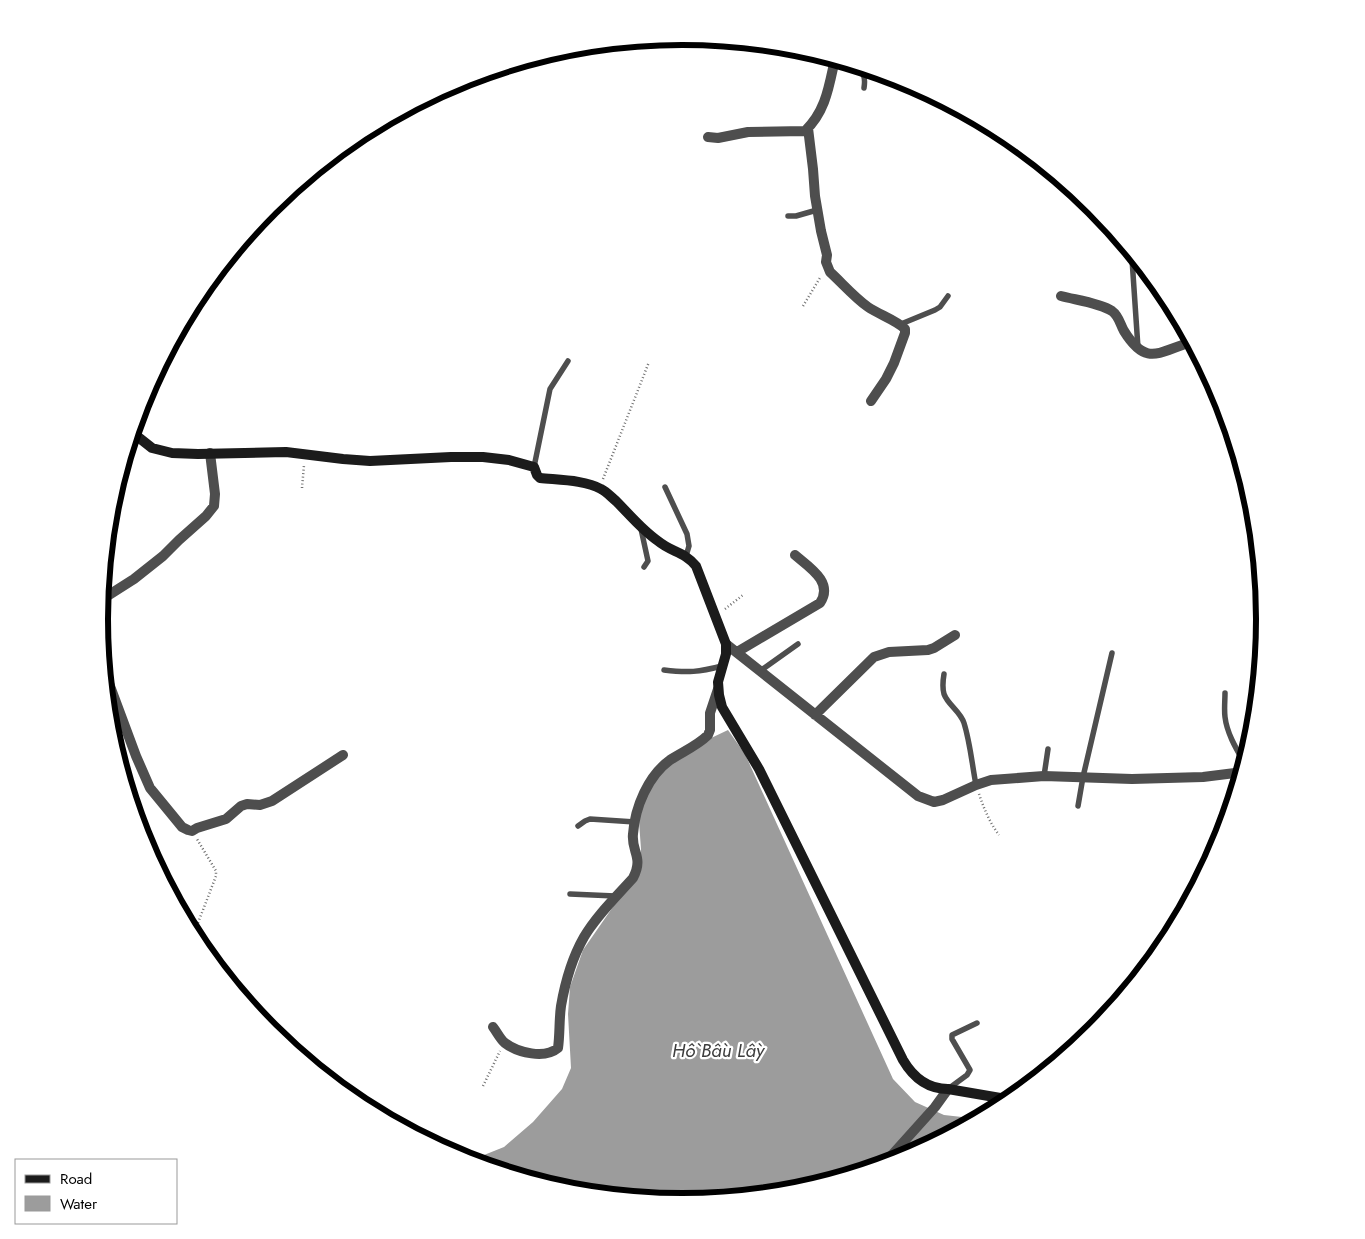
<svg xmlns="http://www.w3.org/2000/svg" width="1365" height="1239" font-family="Jost,sans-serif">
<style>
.water{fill:#9c9c9c}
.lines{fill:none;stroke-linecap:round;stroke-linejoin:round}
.path{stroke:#707070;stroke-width:2.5;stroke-dasharray:1 2.5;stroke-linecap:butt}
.lane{stroke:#4e4e4e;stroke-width:5.5}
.street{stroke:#4e4e4e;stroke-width:10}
.secondary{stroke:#1b1b1b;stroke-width:10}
.labels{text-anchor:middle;stroke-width:4.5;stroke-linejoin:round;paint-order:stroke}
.water-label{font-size:19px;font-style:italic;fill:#3d3d3d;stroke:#fff}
.rim{fill:none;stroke:#000;stroke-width:6}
</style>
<rect width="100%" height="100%" fill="#fff"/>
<path class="water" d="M728,730L745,754L893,1079L915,1102L944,1115L980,1119L905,1158L796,1192L682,1203L568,1191L465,1160L474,1159L504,1147L533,1122L562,1089L571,1068L568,1014L570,987L583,950L640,868L641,849L639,822L642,799L657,774L709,739Z"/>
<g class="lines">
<path class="path" d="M803,306L821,276
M603,479L649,362
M302,488L304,465
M725,609L743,595
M979,794C984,809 990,823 999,835
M193,936L216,876V871L197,839
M483,1086L500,1051"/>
<path class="lane" d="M854,65C863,74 866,75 864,88
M788,216H796L817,210
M1130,250L1132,259L1138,348
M901,324L935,310L940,307L948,296
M534,467L550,389L568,361
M665,487L687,534L689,546L686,556
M641,529L648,561L644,567
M664,670C688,673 699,672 722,666
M760,671L798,644
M944,674C943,680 942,687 944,694C948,705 960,711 964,723C970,742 972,764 976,785
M1225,693C1225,701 1224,709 1225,717C1227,734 1237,750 1245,764
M1044,776L1048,749
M1078,806L1083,777L1112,653
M578,826L585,821L590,819L635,822
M570,894L615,896
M948,1089L967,1075L970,1070L952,1039V1035L977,1023"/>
<path class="street" d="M808,128L813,169L815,196L821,231L827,255L826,262L830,272C842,283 855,298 868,307C878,314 898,321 905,329V333L894,363L886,379L871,401
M708,137L718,138L748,132L805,131C826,111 829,86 835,59
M1061,296C1076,300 1100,303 1112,311C1119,316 1120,324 1124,331C1147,368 1159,351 1192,342
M101,600L134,579L163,556L179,540L206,516L214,506L215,494L210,453
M726,644L918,796L934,802L943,800L976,785L991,780L1044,776L1132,779L1203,777L1243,772
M737,652L820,603C834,582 809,567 795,555
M104,670L136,756L150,788L182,827L188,830L192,831L197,828L226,819L241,806L247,804L260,805L272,801L343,755
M815,715L874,657L889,652L928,650L934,648L955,635
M493,1027C497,1032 500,1039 505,1043C518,1053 545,1059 558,1048C560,1034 559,1020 561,1006C565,983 572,958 584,937C597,915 616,897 633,878C644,857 631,852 633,834C635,807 648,776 670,760C682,752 697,746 708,735L710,730V713L718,689
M882,1166L935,1107L948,1089"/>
<path class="secondary" d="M133,433L152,448L172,453L198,454L286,452L343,459L370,461L451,457H483L509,460L534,467L537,475L540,478C559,480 585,480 601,489C607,492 611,497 616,501C630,515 642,530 658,541C671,552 685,552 696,566L726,644V654L718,682L719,695L722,707L759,769L903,1060C913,1077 927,1089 948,1089L1012,1100"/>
</g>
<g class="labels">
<g class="water-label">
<text x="718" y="1057">Hồ Bầu Lầy</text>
</g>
</g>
<path d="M0 0H1365V1239H0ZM108 619a574 574 0 1 1 1148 0a574 574 0 1 1-1148 0Z" fill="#fff" fill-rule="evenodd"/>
<path class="rim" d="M108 619a574 574 0 1 1 1148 0a574 574 0 1 1-1148 0Z"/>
<rect x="15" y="1159" width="162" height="65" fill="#ffffff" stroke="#999999"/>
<rect x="25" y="1175" width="25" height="8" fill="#1b1b1b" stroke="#999999"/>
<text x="60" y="1184" font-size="15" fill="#000000">Road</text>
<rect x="25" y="1196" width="25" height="15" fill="#9c9c9c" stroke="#999999"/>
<text x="60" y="1209" font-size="15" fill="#000000">Water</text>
</svg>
